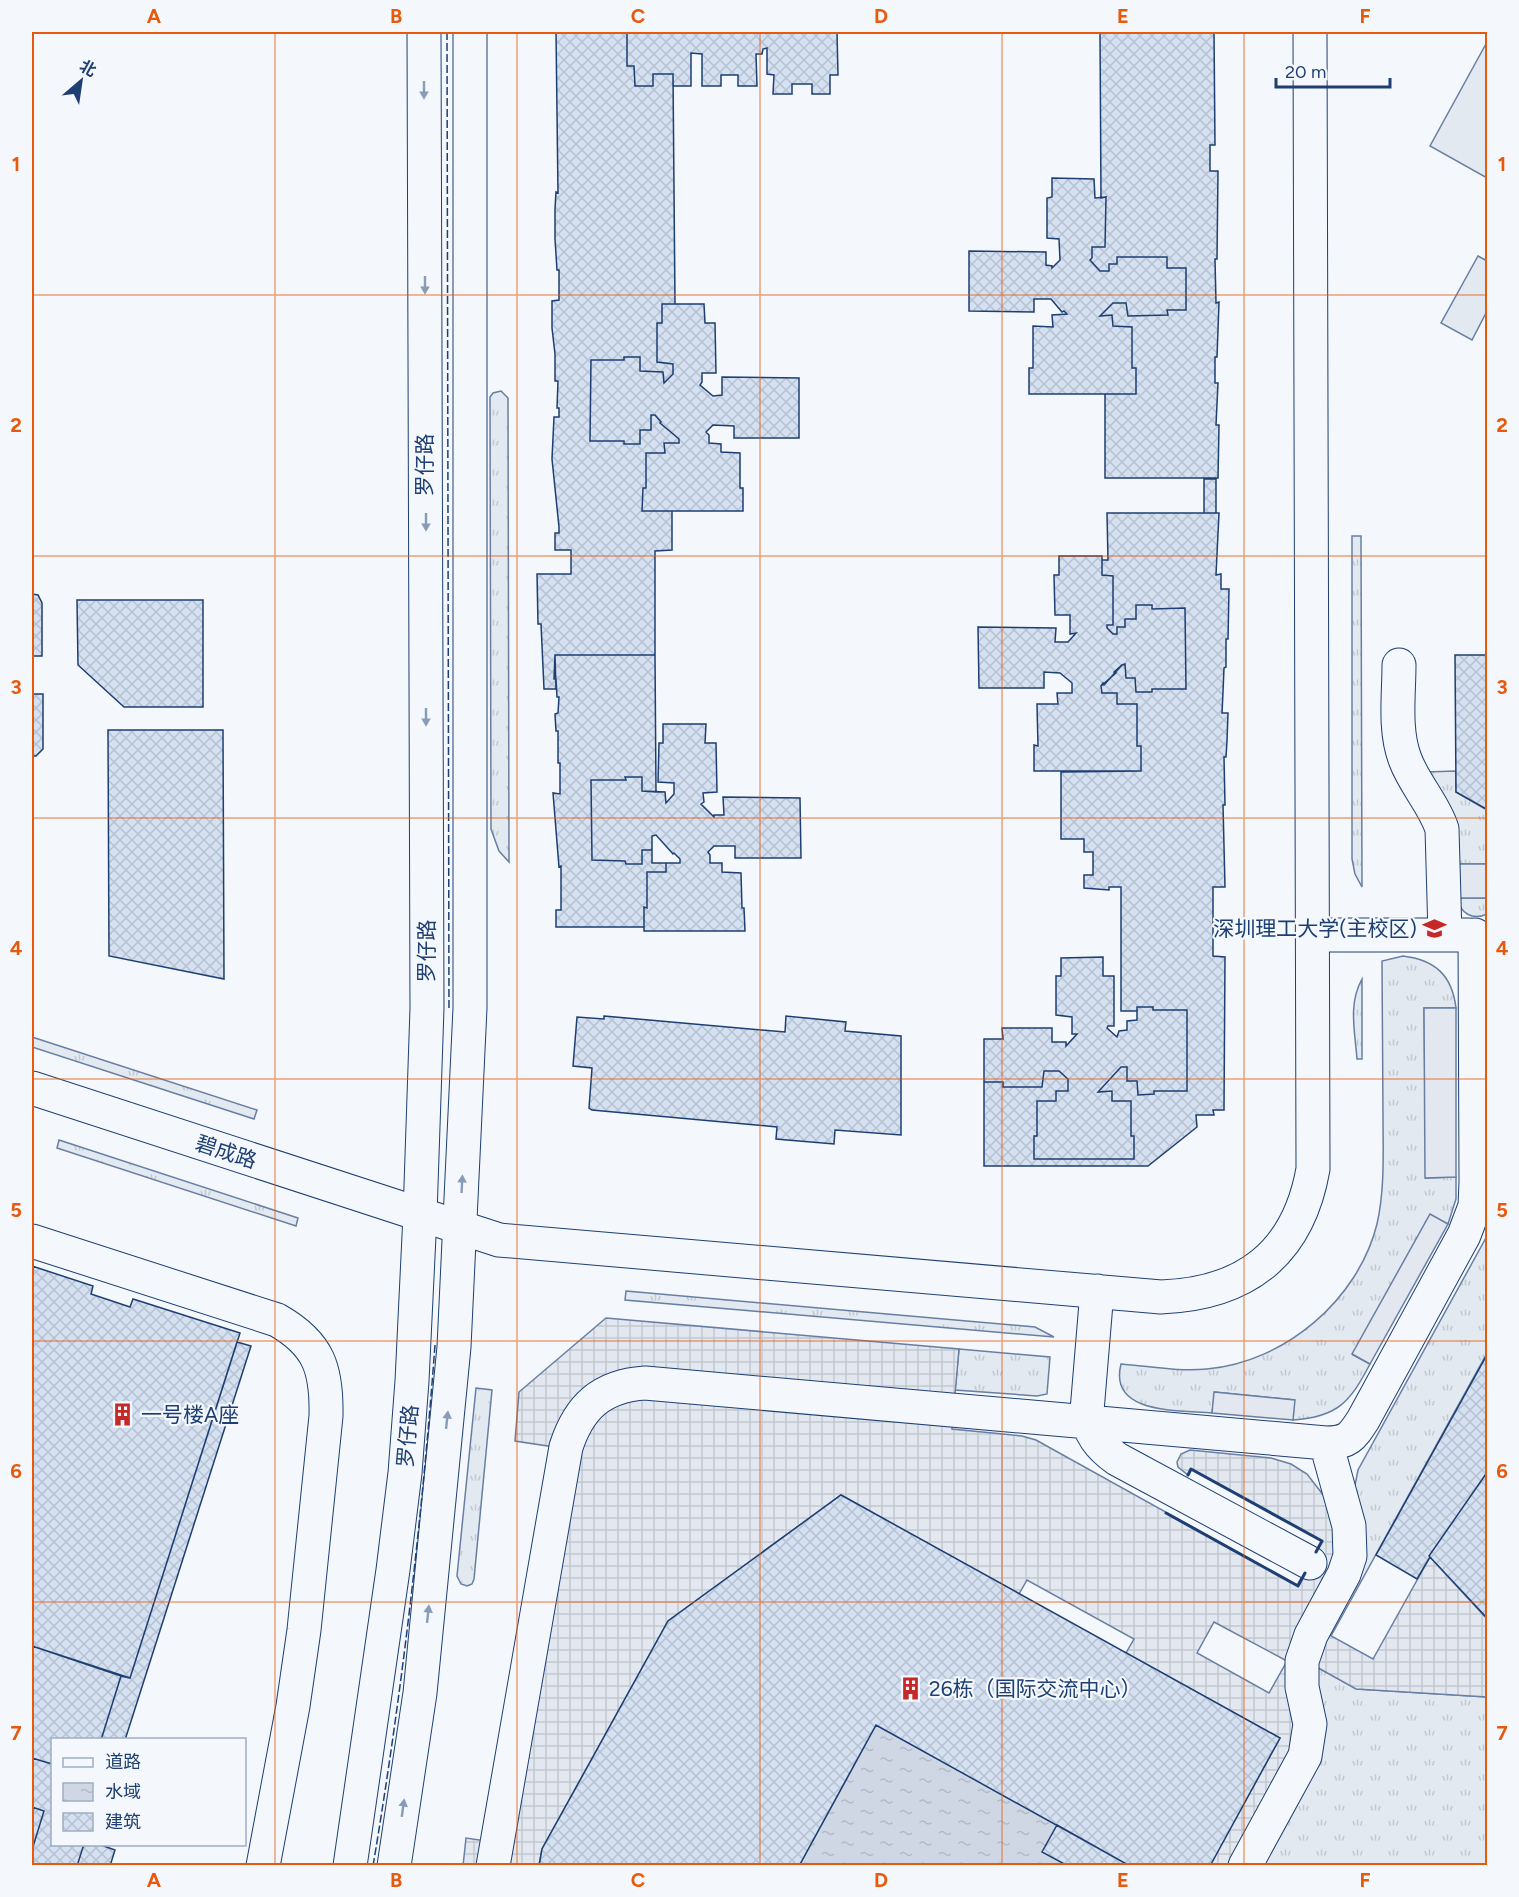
<svg xmlns="http://www.w3.org/2000/svg" width="1519" height="1897" font-family="Figtree,'Noto Sans SC',sans-serif">
<style>
.grass{fill:url(#grass-tufts);stroke:#687fa3;stroke-width:1.5}
.pitch{fill:#e3e9f0;stroke:#687fa3;stroke-width:1.5}
.parking{fill:#e3e8f0;stroke:#687fa3;stroke-width:1.5}
.plaza{fill:url(#plaza-grid);stroke:#687fa3;stroke-width:1.5;fill-rule:evenodd}
.water{fill:url(#water-ripples);stroke:#687fa3;stroke-width:1.5}
.building{fill:url(#building-cross-hatch);stroke:#1d3f73;stroke-width:1.5}
.lines{fill:none;stroke-linecap:round;stroke-linejoin:round}
.minor-casing{stroke:#1d3f73;stroke-width:35}
.major-casing{stroke:#1d3f73;stroke-width:35}
.minor{stroke:#f4f7fb;stroke-width:33}
.major{stroke:#f4f7fb;stroke-width:33}
.fence{stroke:#1d3f73;stroke-width:1.5;stroke-dasharray:8 3;stroke-linecap:butt}
.wall{stroke:#1d3f73;stroke-width:3}
.oneway{fill:#889bb7}
.grid{fill:none;stroke:#e8590c;stroke-width:1.5;stroke-opacity:0.55}
.labels{text-anchor:middle;stroke-width:4.5;stroke-linejoin:round;paint-order:stroke}
.street-label{font-size:21px;fill:#1d3f73;stroke:#f4f7fb}
.poi-label{font-size:21px;fill:#1d3f73;stroke:#f4f7fb;text-anchor:start}
.neatline{fill:none;stroke:#e8590c;stroke-width:2}
.grid-label{font-size:20px;text-anchor:middle;font-weight:bold;fill:#e8590c}
</style>
<defs>
<pattern id="grass-tufts" width="24" height="20" patternUnits="userSpaceOnUse" patternTransform="scale(1.5)"><rect width="24" height="20" fill="#e3e9f0"/><path d="M3 7l-1-3M5 7V3M7 7l1-3M15 17l-1-3M17 17v-4M19 17l1-3" fill="none" stroke="#c2c9d1"/></pattern>
<pattern id="plaza-grid" width="8" height="8" patternUnits="userSpaceOnUse" patternTransform="scale(1.5)"><rect width="8" height="8" fill="#e3e8f0"/><path d="M0 4h8M4 0v8" fill="none" stroke="#c2c8d1"/></pattern>
<pattern id="water-ripples" width="26" height="14" patternUnits="userSpaceOnUse" patternTransform="scale(1.5)"><rect width="26" height="14" fill="#cfd7e4"/><path d="M2 4q2-2 4 0t4 0M15 11q2-2 4 0t4 0" fill="none" stroke="#b1bac7"/></pattern>
<pattern id="building-cross-hatch" width="8" height="8" patternUnits="userSpaceOnUse" patternTransform="scale(1.5)"><rect width="8" height="8" fill="#d5e0f0"/><path d="M0 0l8 8M0 8l8-8" fill="none" stroke="#b6c1d1"/></pattern>
</defs>
<rect width="100%" height="100%" fill="#f4f7fb"/>
<path class="grass" d="M501,391L508,398L509,862L499,851L491,829L490,397L493,393Z
M1352,536H1361L1362,887L1355,874L1352,859Z
M1456,771V792L1487,810V864H1456L1425,772Z
M1456,898H1487V914C1472,921 1461,913 1456,898Z
M1403,956C1435,960 1452,975 1456,1008H1424L1426,1178L1456,1177V1199L1448,1224L1430,1215L1353,1355L1370,1364C1350,1402 1338,1417 1293,1420L1294,1400L1215,1392L1212,1413C1180,1410 1108,1415 1121,1364C1149,1366 1179,1372 1207,1369C1285,1362 1358,1300 1377,1224C1385,1189 1383,1151 1383,1115C1383,1064 1382,1012 1382,961Z
M1362,979V1059H1357C1355,1032 1348,1004 1362,979Z
M32,1037L257,1110L254,1119L32,1047Z
M59,1140L298,1218L296,1226L57,1148Z
M1487,1236V1353L1331,1636L1326,1633L1358,1470Z
M626,1291L1035,1327L1054,1337L625,1300Z
M959,1349L1050,1357L1047,1394L1037,1396L955,1390Z
M476,1388L492,1390L474,1579L472,1584L467,1586L461,1584L457,1576Z
M1313,1665L1357,1689L1487,1697V1865L1258,1866Z"/>
<path class="pitch" d="M1487,42V178L1430,146Z
M1478,256L1487,261V311L1472,340L1441,323Z"/>
<path class="parking" d="M1456,864H1487V898H1456Z
M1424,1008H1456V1177L1425,1178Z
M1430,1214L1448,1224L1370,1364L1352,1354Z
M1214,1392L1295,1400L1293,1420L1212,1413Z"/>
<path class="plaza" d="M606,1318L959,1349L952,1429L1022,1436L1036,1440L1297,1585L1322,1541L1191,1469L1188,1475L1178,1467L1177,1462L1181,1454L1190,1450L1271,1458L1291,1464L1307,1474L1324,1496L1338,1531L1299,1732L1231,1865H1210L1280,1738L1126,1653L1134,1639L1027,1580L1019,1594L841,1495L668,1621L542,1849L539,1865L463,1866L466,1838L486,1841L554,1447L515,1441L519,1392ZM1214,1622L1287,1661L1269,1693L1197,1653Z
M1430,1557L1487,1619V1697L1356,1689L1313,1665L1326,1633L1373,1659Z"/>
<path class="water" d="M876,1725L1057,1825L1068,1866H799Z"/>
<path class="building" d="M556,32H627V66H634L635,86H653V74H673L675,304H662V323H657V362L673,364V374L664,383L663,372L640,371V357H624V360H591L590,441H624V444H640V430H651V415H655L661,422L660,423L679,439V443H664L665,453H646V488H643L642,511H672V550L655,551V655H555L556,689H544L541,624H538L537,574H571V550H555V533H559V527L552,459L554,417H559V408H557L558,381H555V354L552,328V301L559,300V270H557L555,239V209L556,192L558,193Z
M627,32H837L838,75H830V94H812V84H792V94H773L774,75L767,74V48L763,49L762,54H756L757,86H738V75H721V86H702V54L691,53V86H673V74H653V86H635L634,66H627Z
M1100,32H1214L1215,145H1210V171H1218L1217,259H1215L1216,303L1219,302L1217,357H1215V383H1218L1216,425H1219L1218,478H1105V394H1136V368H1132V327L1113,326L1112,315L1100,316L1113,303H1126L1128,316L1168,315L1167,310H1186V268H1167V257H1117V264H1109V271H1100L1090,260L1092,258V247H1105L1106,197L1101,198Z
M1052,178L1094,179L1095,198L1106,197L1105,247H1092V258L1090,260L1100,271H1109V264H1117V257H1167V268H1186V310H1167L1168,315L1128,316L1126,303H1113L1100,316L1112,315L1113,326L1132,327V368H1136V394H1029V368H1033V326L1053,327L1052,315L1067,314L1064,311L1062,312L1051,299H1034V312L969,311V251L1046,252V265L1052,266V268L1060,260L1059,239L1047,238V198L1052,197Z
M662,304H704L705,323H715L716,373H702V382L700,385L713,396L722,395V377L799,378V438H734V426L713,425L706,432L709,435V443L721,444V452L740,453V488H743V511H642L643,488H646V453H665L664,443H679V439L660,423L661,422L655,415H651V430H640V444H624V441H590L591,360H624V357H640V371L663,372L664,383L673,374V364L657,362V323H662Z
M1204,479H1216V513H1204Z
M1107,513H1219L1216,575L1221,574V589H1229L1228,639H1226V667L1224,668L1223,692L1222,713H1228L1227,741L1226,757H1224L1225,805H1223L1225,887H1213V956L1225,957L1224,1110H1213L1214,1115H1196L1197,1127L1148,1166H984V1082H1003V1087H1042L1044,1071H1059L1068,1079V1091H1056V1101H1037V1136H1034V1159H1134V1136H1131V1101H1112V1091L1098,1092L1121,1067H1127V1081H1137L1138,1095L1154,1094V1091H1187V1010H1153V1007H1137V1011H1121V887H1109V890L1084,888V875H1093V852H1084V839H1061V772L1141,771V746H1137V704H1117V693H1102L1101,686L1103,683L1104,685L1122,665L1125,664L1126,678H1135L1136,692H1152V689H1186L1185,608L1152,609V605H1136V619H1125V627H1117V634H1113L1107,628V625H1113V576L1102,575V560H1108Z
M1059,556H1102V575L1113,576V625H1107V628L1113,634H1117V627H1125V619H1136V605H1152V609L1185,608L1186,689H1152V692H1136L1135,678H1126L1125,664L1122,665L1114,672L1116,673L1101,686L1102,693H1117V704H1137V746H1141V771H1034V745L1038,746L1037,704H1058L1057,693H1072V683L1060,673L1044,672V688H979L978,627L1056,628L1055,642H1068L1076,633L1070,634V615H1055L1054,575H1059Z
M32,594L38,595L42,603V656H32Z
M77,600H203V707H124L78,665Z
M555,655H655L656,792L642,791V777H625L626,780H591L592,860L625,861L626,864H642V850H652V863H666V872H647V908L644,907V927H556V910H561V866L559,867L553,793L560,794V763H558V731H556L555,714L558,713L559,697H557L556,679H554Z
M1455,655H1488V810L1456,792Z
M32,694H43V749L36,756H32Z
M663,724H706L705,743H716L717,792L703,793L704,802L701,804L714,817V815H724L723,797L800,798L801,858H735V846H714L708,852L710,855V863H722V872L741,873L742,908H744L745,931H644V907L647,908V872H666V863H680V859L674,853L673,854L656,835L652,836V850H642V864H626L625,861L592,860L591,780H626L625,777H642V791L665,792L666,803L674,794V783L658,782L659,743H663Z
M108,730H223L224,979L109,956Z
M1103,957V976H1114V1026H1108L1107,1028L1117,1037L1119,1031L1127,1030V1021L1137,1020V1007H1153V1010H1187V1091H1154V1094L1138,1095L1137,1081H1127V1067H1121L1098,1092L1112,1091V1101H1131V1136H1134V1159H1034V1136H1037V1101H1056V1091H1068V1079L1059,1071H1044L1042,1087H1003V1082H984V1039H1003L1002,1028H1052V1042H1066V1046L1077,1034H1072V1017L1056,1015V976H1061V958Z
M604,1016L785,1032L786,1016L846,1022L845,1031L901,1036V1135L835,1130L834,1144L776,1139L777,1127L592,1110L589,1108L592,1068L573,1066L577,1017L604,1019Z
M32,1266L93,1286L91,1294L130,1307L133,1299L240,1333L130,1678L32,1646Z
M237,1342L251,1346L125,1740H101L121,1676L130,1678Z
M1488,1353V1471L1429,1556L1430,1557L1417,1579L1376,1555Z
M1488,1471V1619L1429,1556Z
M841,1495L1280,1738L1210,1866H1130L876,1725L799,1866H539L542,1849L668,1621Z
M32,1646L121,1676L101,1740H52V1764L32,1758Z
M32,1758L52,1764V1844H84L77,1866H32V1850L44,1811L32,1807Z
M32,1807L44,1811L32,1850Z
M1057,1825L1130,1866H1068L1042,1852Z
M84,1844H98L115,1850L110,1866H77Z"/>
<g class="lines">
<defs>
<path id="minor" d="M1399,665C1399,695 1394,730 1405,759C1414,784 1434,804 1442,829L1445,935
M1313,935H1468
M32,1088L499,1240L1161,1297C1245,1294 1298,1254 1313,1169L1310,32
M32,1241L277,1320C319,1344 327,1369 326,1416L304,1630L293,1706L263,1866
M1097,1291L1087,1411C1088,1433 1100,1447 1117,1459L1310,1563
M493,1866L566,1447C579,1407 601,1386 645,1383L1326,1443C1348,1443 1352,1437 1363,1420L1464,1235L1475,1206L1476,1182L1475,935
M1245,1866L1305,1756L1310,1724L1302,1687V1661L1311,1635L1344,1574L1350,1556L1349,1526L1326,1443"/>
<path id="major" d="M350,1866L393,1570L405,1473L412,1381L420,1215L427,1008L424,32
M394,1866L420,1693L454,1347L470,1008V32"/>
</defs>
<use href="#minor" class="minor-casing"/>
<use href="#major" class="major-casing"/>
<use href="#minor" class="minor"/>
<use href="#major" class="major"/>
<path class="fence" d="M447,32L449,1010
M373,1866C402,1693 422,1519 435,1345"/>
<path class="wall" d="M1188,1475L1191,1469L1322,1541L1316,1552
M1166,1513L1298,1586L1305,1573"/>
</g>
<defs><path id="oneway-solid" d="M-6-.8H1V-3.2L6.5 0L1 3.2V.8H-6Z" transform="scale(1.5)"/></defs>
<g class="oneway">
<use href="#oneway-solid" transform="translate(424 90) rotate(90)"/>
<use href="#oneway-solid" transform="translate(425 285) rotate(90)"/>
<use href="#oneway-solid" transform="translate(426 522) rotate(90)"/>
<use href="#oneway-solid" transform="translate(426 717) rotate(90)"/>
<use href="#oneway-solid" transform="translate(462 1184) rotate(-87)"/>
<use href="#oneway-solid" transform="translate(447 1420) rotate(-84)"/>
<use href="#oneway-solid" transform="translate(428 1614) rotate(-84)"/>
<use href="#oneway-solid" transform="translate(403 1808) rotate(-82)"/>
</g>
<path class="grid" d="M275,32V1866M517,32V1866M760,32V1866M1002,32V1866M1244,32V1866M32,295H1488M32,556H1488M32,818H1488M32,1079H1488M32,1341H1488M32,1602H1488"/>
<defs>
<symbol id="university-bare" viewBox="-9 -9 18 18"><path d="M0-5L7-2L0 1L-7-2ZM-4 1L0 2.5L4 1V4Q0 6-4 4Z" fill="#c62828" stroke="#f4f7fb" stroke-width="2.5" paint-order="stroke"/></symbol>
<symbol id="building-bare" viewBox="-9 -9 18 18"><path d="M-4-6H4V6H1V3H-1V6H-4ZM-2.5-4.3h1.7v1.8h-1.7ZM.8-4.3h1.7v1.8H.8ZM-2.5-1h1.7V.8h-1.7ZM.8-1h1.7V.8H.8Z" fill="#c62828" stroke="#f4f7fb" stroke-width="2.5" paint-order="stroke"/></symbol>
</defs>
<g fill-rule="evenodd">
<use href="#university-bare" x="1418" y="912" width="33" height="33"/>
<use href="#building-bare" x="106" y="1398" width="33" height="33"/>
<use href="#building-bare" x="894" y="1672" width="33" height="33"/>
</g>
<g class="labels">
<g class="street-label">
<text transform="translate(425 465) rotate(-90)" y="7">罗仔路</text>
<text transform="translate(427 951) rotate(-90)" y="7">罗仔路</text>
<text transform="translate(226 1152) rotate(18)" y="7">碧成路</text>
<text transform="translate(408 1436) rotate(-85)" y="7">罗仔路</text>
</g>
<g class="poi-label">
<text x="1417" y="936" text-anchor="end">深圳理工大学(主校区)</text>
<text x="141" y="1422">一号楼A座</text>
<text x="929" y="1696">26栋（国际交流中心）</text>
</g>
</g>
<rect width="1519" height="1897" fill="none" stroke="#f4f7fb" stroke-width="66"/>
<rect x="51" y="1738" width="195" height="108" fill="#f4f7fb" stroke="#9eadc5" stroke-width="1.5"/>
<rect x="63" y="1758" width="30" height="9" fill="#f4f7fb" stroke="#9eadc5" stroke-width="1.5"/>
<text x="105" y="1768" font-size="18" fill="#1d3f73">道路</text>
<rect x="63" y="1783" width="30" height="18" fill="url(#water-ripples)" stroke="#9eadc5" stroke-width="1.5"/>
<text x="105" y="1798" font-size="18" fill="#1d3f73">水域</text>
<rect x="63" y="1813" width="30" height="18" fill="url(#building-cross-hatch)" stroke="#9eadc5" stroke-width="1.5"/>
<text x="105" y="1828" font-size="18" fill="#1d3f73">建筑</text>
<g transform="translate(81 81) rotate(29)" stroke="#f4f7fb" stroke-width="4.5" paint-order="stroke">
<path d="M0-4.5L10 22L0 15L-10 22Z" fill="#1d3f73"/>
<text y="-9" font-size="16" font-weight="bold" text-anchor="middle" fill="#1d3f73">北</text>
</g>
<path d="M1276 78v9h114v-9" fill="none" stroke="#1d3f73" stroke-width="3"/>
<text x="1285" y="78" font-size="18" fill="#1d3f73" stroke="#f4f7fb" stroke-width="4.5" paint-order="stroke">20 m</text>
<rect x="33" y="33" width="1453" height="1831" class="neatline"/>
<g class="grid-label">
<text x="154" y="23">A</text>
<text x="396" y="23">B</text>
<text x="638" y="23">C</text>
<text x="881" y="23">D</text>
<text x="1123" y="23">E</text>
<text x="1365" y="23">F</text>
<text x="16" y="171">1</text>
<text x="1502" y="171">1</text>
<text x="16" y="432">2</text>
<text x="1502" y="432">2</text>
<text x="16" y="694">3</text>
<text x="1502" y="694">3</text>
<text x="16" y="955">4</text>
<text x="1502" y="955">4</text>
<text x="16" y="1217">5</text>
<text x="1502" y="1217">5</text>
<text x="16" y="1478">6</text>
<text x="1502" y="1478">6</text>
<text x="16" y="1740">7</text>
<text x="1502" y="1740">7</text>
<text x="154" y="1887">A</text>
<text x="396" y="1887">B</text>
<text x="638" y="1887">C</text>
<text x="881" y="1887">D</text>
<text x="1123" y="1887">E</text>
<text x="1365" y="1887">F</text>
</g>
</svg>
